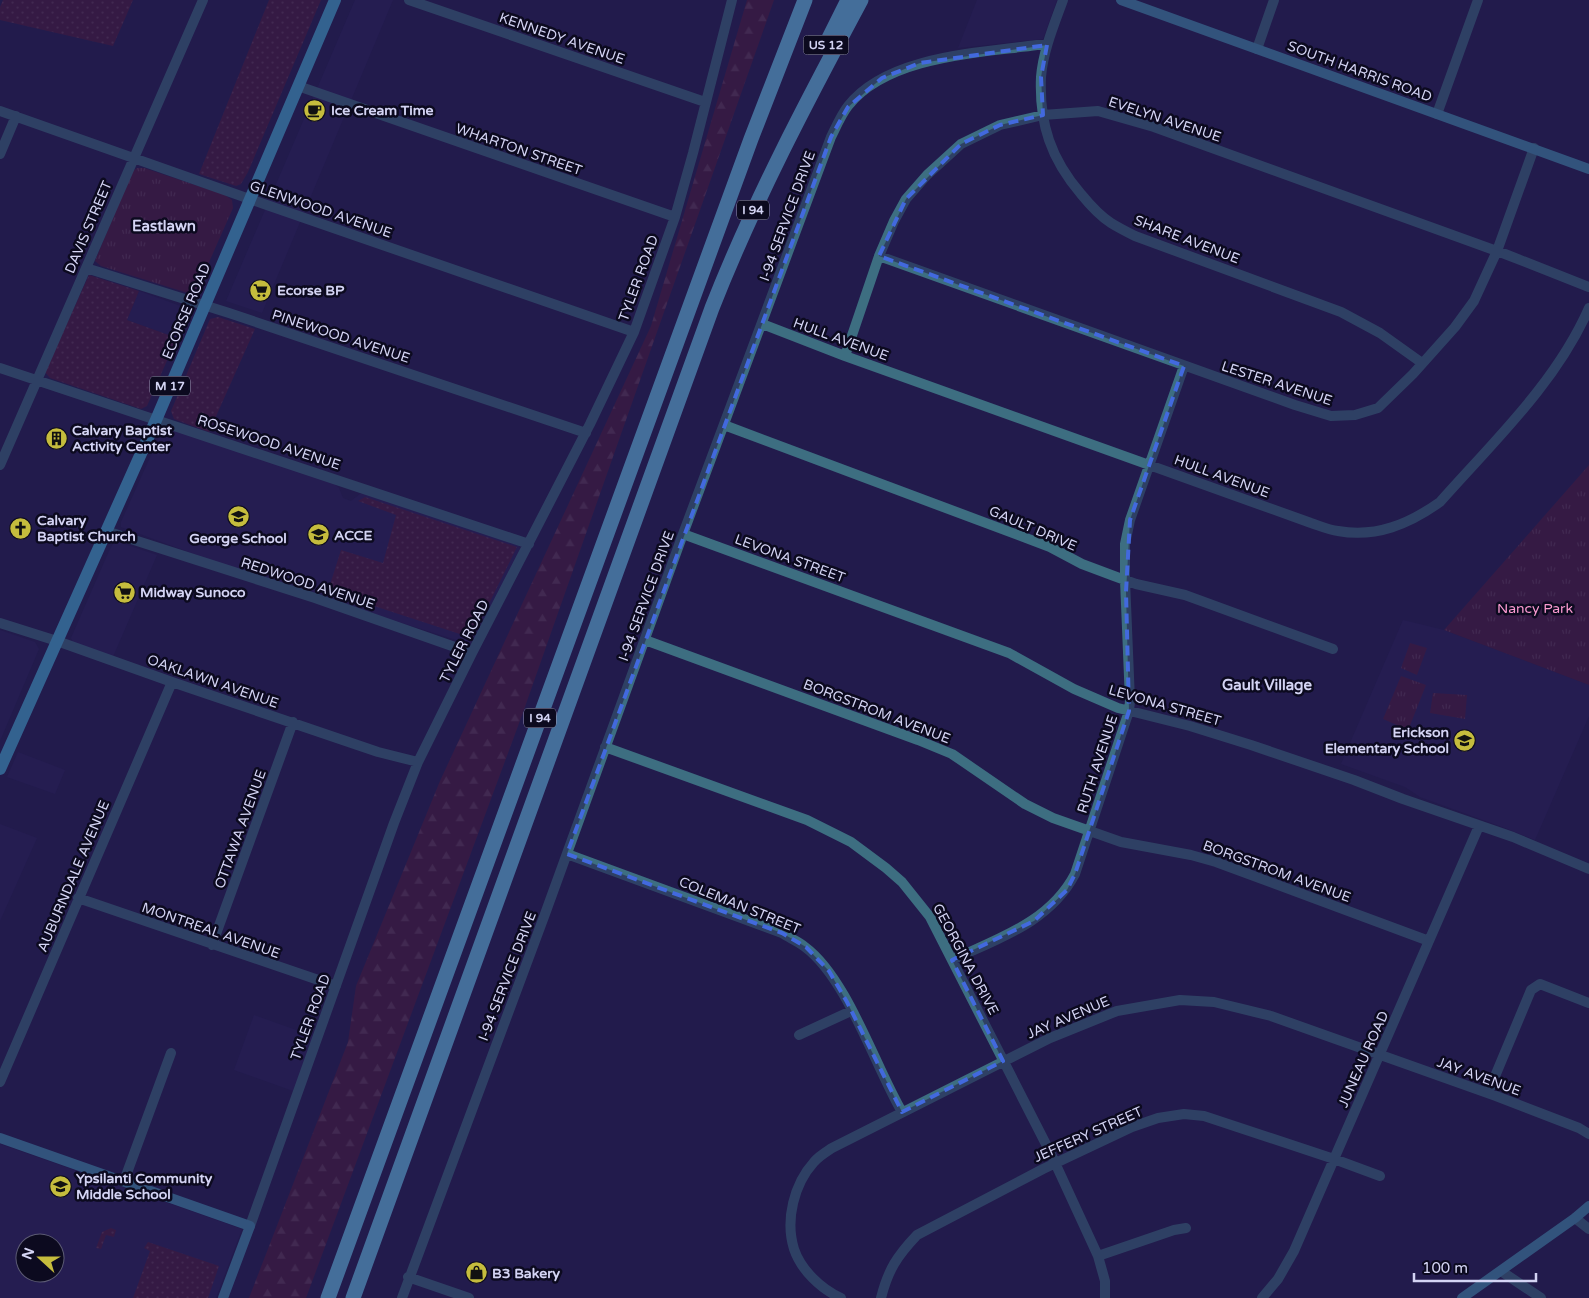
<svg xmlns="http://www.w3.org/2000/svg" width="1589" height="1298" font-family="'Varela Round',sans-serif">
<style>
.built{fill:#281f58;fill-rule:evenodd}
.grass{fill:url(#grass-dots)}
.forest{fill:url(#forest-firs)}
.park{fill:url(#park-tufts)}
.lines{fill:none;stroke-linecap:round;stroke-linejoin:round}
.street{stroke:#3d6e81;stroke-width:10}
.secondary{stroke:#4598b7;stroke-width:10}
.primary{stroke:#48b8e0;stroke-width:12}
.highway{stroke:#6ed3f9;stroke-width:15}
.marked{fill:none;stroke:#4269de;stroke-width:4;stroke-dasharray:10 6;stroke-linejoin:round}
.labels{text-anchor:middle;stroke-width:5;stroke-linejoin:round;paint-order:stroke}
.shield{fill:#0c0a1f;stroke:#9897b4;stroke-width:1}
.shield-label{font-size:12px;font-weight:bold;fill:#d4d4f4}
.street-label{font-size:14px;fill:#d4d4f4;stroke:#0c0a1f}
.poi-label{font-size:14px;font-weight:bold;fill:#d4d4f4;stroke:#0c0a1f;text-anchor:start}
.park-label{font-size:14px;fill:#fb9ad1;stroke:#0c0a1f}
.neighbourhood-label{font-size:15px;font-weight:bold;fill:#d4d4f4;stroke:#0c0a1f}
</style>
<defs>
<pattern id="grass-dots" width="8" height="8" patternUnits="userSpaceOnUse" patternTransform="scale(1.25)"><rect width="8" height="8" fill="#4d1a3a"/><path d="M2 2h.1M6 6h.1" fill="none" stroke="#663a57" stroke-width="1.8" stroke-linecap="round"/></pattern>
<pattern id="forest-firs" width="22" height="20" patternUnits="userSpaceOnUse" patternTransform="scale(1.25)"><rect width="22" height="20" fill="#4d1a3a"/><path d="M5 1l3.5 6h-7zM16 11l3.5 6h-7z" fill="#663a57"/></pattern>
<pattern id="park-tufts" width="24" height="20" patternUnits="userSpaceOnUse" patternTransform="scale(1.25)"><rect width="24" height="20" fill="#4d1a3a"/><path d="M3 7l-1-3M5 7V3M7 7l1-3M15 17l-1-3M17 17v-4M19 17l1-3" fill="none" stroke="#663a57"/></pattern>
</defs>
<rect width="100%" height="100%" fill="#221b4c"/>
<path class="built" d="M355,0H393L262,313L226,301Z
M977,0H1057L1043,39L958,48Z
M139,291L186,308V316L177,338L127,320Z
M169,429L333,483L339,488L343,498L351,501L360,494H366L517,544L520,547L519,553L474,641L466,643L386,618L304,589H299L213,561L121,527V522L161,433L163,430Z
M118,542L157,555L112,659L74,644L71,638L109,551L113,544Z
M1403,620L1444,630L1589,685V716L1535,840L1505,828L1420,797L1405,787L1341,764Z
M0,630L35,642L39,649L0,741Z
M18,752L65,770L55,794L7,777Z
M0,824L37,838L0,921Z
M254,1015L313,1036L293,1091L234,1070Z
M0,1144L242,1229L216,1298H0ZM25,1243H55V1273H25Z"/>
<path class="grass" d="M3,0H133L113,46L0,20V7Z
M269,0H321L248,172L241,184L236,186L199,174Z
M89,275L139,291L127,320L177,338L147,406L141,409L50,378L45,372Z
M218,317L255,329L209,432L174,419L171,411L210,319Z
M365,497L517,547L472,638L328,591L341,550L383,563L396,515L358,501Z
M111,1228L116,1230L114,1237L106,1235L101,1249L96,1248L102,1232Z
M148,1242L219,1266L208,1298H133L150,1251L144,1248Z"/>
<path class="forest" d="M747,0H774L521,718L306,1298H249L348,1042L356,986L440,781L651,326Z"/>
<path class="park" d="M137,168H144L225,195L232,200L233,208L198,287L191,294L101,266L95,261L132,172Z
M1589,465V685L1444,630Z
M1410,643L1427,648L1417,675L1401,668Z
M1401,676L1426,685L1409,728L1407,727L1406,729L1383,719Z
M1433,693L1467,695L1465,719L1430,713Z"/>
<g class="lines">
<path class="street" d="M409,0L705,102
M1063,0C1054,25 1043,51 1041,77C1039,124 1051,159 1081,194C1090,205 1100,216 1111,223C1119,228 1127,232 1135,236L1341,312L1380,333L1422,363
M1257,49L1274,0
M298,86L675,217
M0,111L264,204L634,332
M1437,114L1478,0
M0,154L16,116
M879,256L1295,405L1331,416L1355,415L1378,408L1413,374L1455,327L1474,301L1497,251L1534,148
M86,268L229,313L586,433
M762,324L845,356L1311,523C1320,526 1329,530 1338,531C1376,538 1409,524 1440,502C1494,441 1556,383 1589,308
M845,356L879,256L894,221L906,199L927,175L961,144L1000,125L1043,115L1098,111L1154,127L1505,254L1589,287
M0,368L529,544
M724,425L1050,547L1082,564L1114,576L1136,584L1185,595L1333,649
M0,465L203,0
M106,531L315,598L472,653
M683,534L1009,653L1074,689L1118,708L1190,726L1251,745L1354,780L1403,799L1513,837L1589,869
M0,623L57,641L172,682L378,752L418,762
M645,640L918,740L952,754L1025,804L1053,818L1121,842L1191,855L1216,862L1429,941
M605,747L807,820L851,842L886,868L902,882L930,917L1051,1154L1098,1256L1105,1281V1298
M567,854L782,933C789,938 798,941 805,947C847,978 875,1066 902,1112
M78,898L336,986
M212,945L293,722
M952,960C999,938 1050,922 1075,874L1129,711L1130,701L1125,580V544L1130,520L1184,366
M799,1035L851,1011
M0,1082L172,682
M1488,1093L1531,990L1540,984L1589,1003
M124,1181L171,1053
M1575,1218L1589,1229
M250,1226L394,823L418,762L472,653L590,424L634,332L675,217L693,153L732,0
M1098,1256L1174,1230L1186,1228
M1501,1271L1541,1298
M408,1277L469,1298
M402,1298L545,914L683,534L831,137C836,127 841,115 848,106C887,56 978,53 1037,45H1047
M841,1298C821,1289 801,1270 794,1249C785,1220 794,1184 814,1162C819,1156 826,1152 832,1148L1050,1038L1117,1011L1180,1000L1214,1002L1271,1016L1496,1096L1579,1128L1589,1134
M881,1298C888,1270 897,1256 917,1235L1043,1169L1132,1127L1158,1118L1184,1114L1204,1116L1334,1159L1380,1176
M1262,1298L1278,1279L1294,1251L1479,826"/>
<path class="secondary" d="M1121,0L1589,169
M0,1138L250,1226L223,1298
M1462,1298L1575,1218L1589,1206"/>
<path class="primary" d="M0,769L156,420L335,0"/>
<path class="highway" d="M825,46L848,0
M328,1298L751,139L805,0
M353,1298L712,308C754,201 807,101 861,0"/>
</g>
<path d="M0 0H1589V1298H0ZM1047,45L1041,77L1043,115L1000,125L961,144L906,199L879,256L1184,366L1130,520L1126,592L1129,711L1075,874L1067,890L1034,921L952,960L1003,1061L902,1112L847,1002L829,971L806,947L782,933L567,854L831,137L848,107L882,78L920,63Z" fill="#221b4c" fill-opacity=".55" fill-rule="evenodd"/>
<path class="marked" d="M1047,45L1041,77L1043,115L1000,125L961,144L906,199L879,256L1184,366L1130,520L1126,592L1129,711L1075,874L1067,890L1034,921L952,960L1003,1061L902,1112L847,1002L829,971L806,947L782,933L567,854L831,137L848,107L882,78L920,63Z"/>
<defs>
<symbol id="cafe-disc" viewBox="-11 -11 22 22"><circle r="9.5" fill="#c5bc3d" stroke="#0c0a1f"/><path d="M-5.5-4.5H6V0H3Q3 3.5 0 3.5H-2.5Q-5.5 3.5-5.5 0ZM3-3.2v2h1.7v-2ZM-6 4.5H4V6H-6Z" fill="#111"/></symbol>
<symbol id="supermarket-disc" viewBox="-11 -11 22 22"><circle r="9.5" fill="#c5bc3d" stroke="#0c0a1f"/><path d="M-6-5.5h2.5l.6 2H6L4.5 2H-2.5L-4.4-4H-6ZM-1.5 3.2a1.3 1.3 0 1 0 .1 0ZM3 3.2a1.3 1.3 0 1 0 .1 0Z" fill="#111"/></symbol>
<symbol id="building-disc" viewBox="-11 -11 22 22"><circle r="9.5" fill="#c5bc3d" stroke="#0c0a1f"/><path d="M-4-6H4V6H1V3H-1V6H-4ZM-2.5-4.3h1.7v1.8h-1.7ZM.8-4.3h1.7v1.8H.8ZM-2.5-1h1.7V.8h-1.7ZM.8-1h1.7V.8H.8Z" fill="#111"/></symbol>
<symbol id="school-disc" viewBox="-11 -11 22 22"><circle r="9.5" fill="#c5bc3d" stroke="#0c0a1f"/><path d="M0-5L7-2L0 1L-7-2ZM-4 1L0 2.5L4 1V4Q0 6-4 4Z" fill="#111"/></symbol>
<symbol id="church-disc" viewBox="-11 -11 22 22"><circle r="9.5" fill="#c5bc3d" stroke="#0c0a1f"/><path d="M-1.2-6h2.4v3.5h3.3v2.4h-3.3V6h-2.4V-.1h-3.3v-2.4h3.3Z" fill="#111"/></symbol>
<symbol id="shop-disc" viewBox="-11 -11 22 22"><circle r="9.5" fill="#c5bc3d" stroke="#0c0a1f"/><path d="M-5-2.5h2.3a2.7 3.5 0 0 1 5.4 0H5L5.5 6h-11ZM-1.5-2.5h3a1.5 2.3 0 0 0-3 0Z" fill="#111"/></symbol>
</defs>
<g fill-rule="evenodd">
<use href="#cafe-disc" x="302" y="98" width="25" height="25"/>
<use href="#supermarket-disc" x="248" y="278" width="25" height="25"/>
<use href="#building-disc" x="44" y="426" width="25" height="25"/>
<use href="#school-disc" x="226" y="504" width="25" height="25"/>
<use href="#church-disc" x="8" y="516" width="25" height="25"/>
<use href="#school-disc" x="306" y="522" width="25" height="25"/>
<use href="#supermarket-disc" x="112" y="580" width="25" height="25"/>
<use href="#school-disc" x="1452" y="728" width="25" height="25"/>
<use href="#school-disc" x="48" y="1174" width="25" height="25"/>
<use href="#shop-disc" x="464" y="1260" width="25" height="25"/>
</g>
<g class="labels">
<g class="shield">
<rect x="803.5" y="35.5" width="45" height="19" rx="4"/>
<rect x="737" y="200.5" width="32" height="19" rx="4"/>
<rect x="150" y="376.5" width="40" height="19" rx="4"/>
<rect x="524" y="708.5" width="32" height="19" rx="4"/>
</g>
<g class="shield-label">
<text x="826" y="49">US 12</text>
<text x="753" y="214">I 94</text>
<text x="170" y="390">M 17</text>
<text x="540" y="722">I 94</text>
</g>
<g class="street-label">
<text transform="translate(562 38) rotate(19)" y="5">KENNEDY AVENUE</text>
<text transform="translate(1360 71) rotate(20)" y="5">SOUTH HARRIS ROAD</text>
<text transform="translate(1165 119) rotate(18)" y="5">EVELYN AVENUE</text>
<text transform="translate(519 149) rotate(19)" y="5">WHARTON STREET</text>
<text transform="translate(321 209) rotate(19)" y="5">GLENWOOD AVENUE</text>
<text transform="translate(787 216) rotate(-70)" y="5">I-94 SERVICE DRIVE</text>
<text transform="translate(88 227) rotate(-67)" y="5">DAVIS STREET</text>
<text transform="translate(1187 239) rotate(21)" y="5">SHARE AVENUE</text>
<text transform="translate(638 278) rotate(-70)" y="5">TYLER ROAD</text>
<text transform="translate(186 311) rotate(-67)" y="5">ECORSE ROAD</text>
<text transform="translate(341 336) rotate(18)" y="5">PINEWOOD AVENUE</text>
<text transform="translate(841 339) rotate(20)" y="5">HULL AVENUE</text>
<text transform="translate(1277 383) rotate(18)" y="5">LESTER AVENUE</text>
<text transform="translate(269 442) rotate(18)" y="5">ROSEWOOD AVENUE</text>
<text transform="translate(1222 476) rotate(20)" y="5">HULL AVENUE</text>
<text transform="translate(1033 528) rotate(23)" y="5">GAULT DRIVE</text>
<text transform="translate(790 558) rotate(20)" y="5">LEVONA STREET</text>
<text transform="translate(308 583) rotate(18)" y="5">REDWOOD AVENUE</text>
<text transform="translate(646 596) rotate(-70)" y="5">I-94 SERVICE DRIVE</text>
<text transform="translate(464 641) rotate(-63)" y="5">TYLER ROAD</text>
<text transform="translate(213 681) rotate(19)" y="5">OAKLAWN AVENUE</text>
<text transform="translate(1165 705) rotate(16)" y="5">LEVONA STREET</text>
<text transform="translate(877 711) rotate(21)" y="5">BORGSTROM AVENUE</text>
<text transform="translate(1097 764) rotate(-72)" y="5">RUTH AVENUE</text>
<text transform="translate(240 829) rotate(-70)" y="5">OTTAWA AVENUE</text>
<text transform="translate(1277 871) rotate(20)" y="5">BORGSTROM AVENUE</text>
<text transform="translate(73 876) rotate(-67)" y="5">AUBURNDALE AVENUE</text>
<text transform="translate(740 905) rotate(22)" y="5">COLEMAN STREET</text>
<text transform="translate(211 930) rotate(19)" y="5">MONTREAL AVENUE</text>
<text transform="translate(966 959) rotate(62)" y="5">GEORGINA DRIVE</text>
<text transform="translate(507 976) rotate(-69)" y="5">I-94 SERVICE DRIVE</text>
<text transform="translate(310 1017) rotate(-70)" y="5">TYLER ROAD</text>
<text transform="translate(1068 1017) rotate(-23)" y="5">JAY AVENUE</text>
<text transform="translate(1363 1059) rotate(-66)" y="5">JUNEAU ROAD</text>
<text transform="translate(1479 1076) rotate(20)" y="5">JAY AVENUE</text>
<text transform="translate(1088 1134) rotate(-24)" y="5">JEFFERY STREET</text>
</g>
<g class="poi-label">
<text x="331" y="115">Ice Cream Time</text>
<text x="277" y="295">Ecorse BP</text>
<text x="72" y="435">Calvary Baptist<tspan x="72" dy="16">Activity Center</tspan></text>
<text x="37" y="525">Calvary<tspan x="37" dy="16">Baptist Church</tspan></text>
<text x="334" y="540">ACCE</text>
<text x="238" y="543" text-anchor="middle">George School</text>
<text x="140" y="597">Midway Sunoco</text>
<text x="1449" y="737" text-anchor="end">Erickson<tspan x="1449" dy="16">Elementary School</tspan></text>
<text x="76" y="1183">Ypsilanti Community<tspan x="76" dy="16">Middle School</tspan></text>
<text x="492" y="1278">B3 Bakery</text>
</g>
<g class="park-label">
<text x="1535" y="613">Nancy Park</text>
</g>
<g class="neighbourhood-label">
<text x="164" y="231">Eastlawn</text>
<text x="1267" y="690">Gault Village</text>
</g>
</g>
<g transform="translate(40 1258) rotate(291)"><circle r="24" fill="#0c0a1f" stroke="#5c5b74"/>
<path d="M0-4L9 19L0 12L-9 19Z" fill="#c5bc3d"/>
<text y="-8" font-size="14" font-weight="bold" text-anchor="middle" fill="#d4d4f4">N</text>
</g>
<path d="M1414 1273v8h122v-8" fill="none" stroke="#d4d4f4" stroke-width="2.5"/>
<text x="1422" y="1273" font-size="15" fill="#d4d4f4" stroke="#0c0a1f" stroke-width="4" paint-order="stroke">100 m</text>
</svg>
